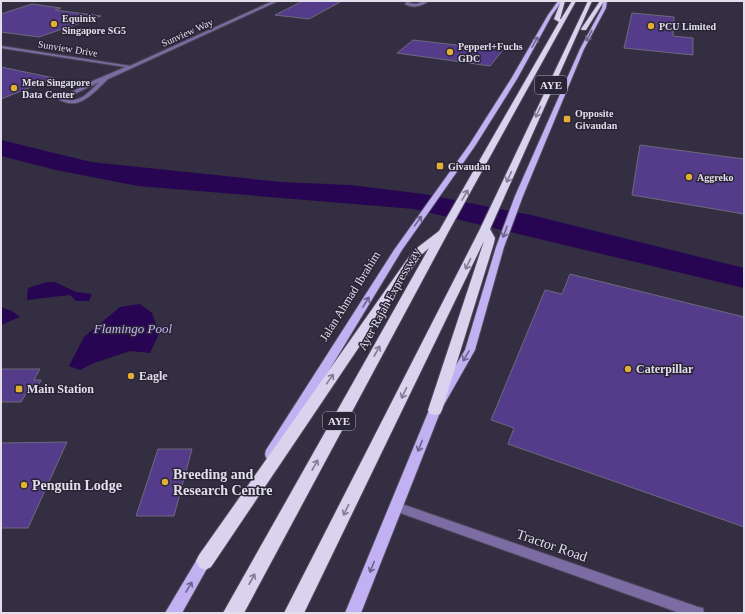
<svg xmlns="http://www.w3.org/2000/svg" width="745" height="614" font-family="'Times New Roman',serif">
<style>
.water{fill:#280553}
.building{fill:#553c8a;stroke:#6e697e}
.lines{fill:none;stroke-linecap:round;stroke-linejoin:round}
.street-casing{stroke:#4f4a5c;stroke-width:2}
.primary-casing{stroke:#4f4a5c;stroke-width:2}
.highway-casing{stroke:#4f4a5c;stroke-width:2}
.street{fill:#7b6da3;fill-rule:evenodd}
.primary{fill:#c1b0f2;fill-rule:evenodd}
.highway{fill:#d9d3ee;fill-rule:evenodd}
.oneway{stroke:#6d638b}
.oneway2{stroke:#817c92}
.poi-dot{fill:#e1af34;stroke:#292436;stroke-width:1.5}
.labels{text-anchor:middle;stroke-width:3;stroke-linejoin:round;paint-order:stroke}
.far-poi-label{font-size:10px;font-weight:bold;fill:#e2dfeb;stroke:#292436;text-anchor:start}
.far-street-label{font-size:10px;fill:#e2dfeb;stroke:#292436}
.shield{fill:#292436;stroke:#aaa7b5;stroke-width:1}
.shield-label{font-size:11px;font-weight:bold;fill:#e2dfeb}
.street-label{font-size:12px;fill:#e2dfeb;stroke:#292436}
.poi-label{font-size:12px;font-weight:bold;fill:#e2dfeb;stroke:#292436;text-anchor:start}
.water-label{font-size:13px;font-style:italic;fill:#c3b3f5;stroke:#292436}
.near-poi-label{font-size:14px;font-weight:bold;fill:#e2dfeb;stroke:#292436;text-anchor:start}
.near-street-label{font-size:14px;fill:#e2dfeb;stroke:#292436}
</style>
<rect width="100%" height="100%" fill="#332e41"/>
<path class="water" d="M1,140L91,162L281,182L350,185L424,194L531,215L744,268V288L414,209L138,186L56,170L1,156Z
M47,282H55L76,292L92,294L89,301H76L70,295L27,300L28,288Z
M140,304L152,313L159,334L150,353L130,351L94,363L80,370L69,366L84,337L120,307Z
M1,307L12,311L20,317L1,325Z"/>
<path class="building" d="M303,1H342L309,19L275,15Z
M32,4L61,8L55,10L101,16L39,37L1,32V14Z
M632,13L674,17L673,36L693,38V55L624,48Z
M413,40L465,46L503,50L490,66L397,53Z
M1,67L54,78L1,99Z
M640,145L744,159V214L632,195Z
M570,274L744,317V527L508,444L514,428L491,420L545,290L562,294Z
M1,369H40L34,380H41L35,392H27L21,402H1Z
M67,442L28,528H1V443Z
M158,449H192L174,516H136Z"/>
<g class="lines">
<defs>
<path id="street" d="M273,1H278L108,79C93,93 79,112 58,99L95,80L126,67L1,48V46L130,66ZM99,82C89,92 80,104 64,99Z
M408,1H412L408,3L416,4L425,1H429C421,7 413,8 405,4Z
M396,502L698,607L703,608L704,613H680L392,510L390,507L392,504Z"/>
<path id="primary" d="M558,1H562L552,15L517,79L475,146L402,250L276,458L271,459L266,458L265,454L266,450L394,250L469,145L511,79L548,15Z
M603,1H607L606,8L584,49L523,196L504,247L475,350L441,410L361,613H345L429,410L465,350L496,247L515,196L580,49L602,8Z
M207,549L212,551L214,556L182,613H165L202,551Z"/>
<path id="highway" d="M561,1H565L560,19H561L572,1H576L450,229L244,613H223L429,248L421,255L211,567L205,570L199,567L196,561L199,555L413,251L439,231L559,22L554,19Z
M588,1H592L490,229L495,238L494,243L442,410L440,414L435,415L430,414L428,410L484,241L304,613H284L480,229Z
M600,1H604L586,30H582L581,29Z"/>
</defs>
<use href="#street" class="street-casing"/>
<use href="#primary" class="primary-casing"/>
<use href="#highway" class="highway-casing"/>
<use href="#street" class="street"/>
<use href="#primary" class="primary"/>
<use href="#highway" class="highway"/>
</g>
<defs><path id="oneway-shaft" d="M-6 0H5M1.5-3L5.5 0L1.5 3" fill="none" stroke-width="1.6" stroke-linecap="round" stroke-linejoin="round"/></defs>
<g class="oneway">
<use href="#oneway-shaft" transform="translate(589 36) rotate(118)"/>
<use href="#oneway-shaft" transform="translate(535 42) rotate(-60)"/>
<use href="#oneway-shaft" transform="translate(418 221) rotate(-54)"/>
<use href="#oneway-shaft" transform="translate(505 232) rotate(110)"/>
<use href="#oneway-shaft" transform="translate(366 302) rotate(-58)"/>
<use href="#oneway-shaft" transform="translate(466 356) rotate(120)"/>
<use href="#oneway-shaft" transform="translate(420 446) rotate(112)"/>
<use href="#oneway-shaft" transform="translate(372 567) rotate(112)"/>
<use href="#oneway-shaft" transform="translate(189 587) rotate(-59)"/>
</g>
<g class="oneway2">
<use href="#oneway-shaft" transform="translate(538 112) rotate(115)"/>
<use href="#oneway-shaft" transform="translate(509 177) rotate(114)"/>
<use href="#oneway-shaft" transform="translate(465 195) rotate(-60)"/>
<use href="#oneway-shaft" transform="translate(468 264) rotate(116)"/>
<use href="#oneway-shaft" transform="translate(377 351) rotate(-61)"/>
<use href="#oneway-shaft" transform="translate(330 379) rotate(-55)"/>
<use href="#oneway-shaft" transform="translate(404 393) rotate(116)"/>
<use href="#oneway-shaft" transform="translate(315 465) rotate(-61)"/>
<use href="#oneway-shaft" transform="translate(346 510) rotate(116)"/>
<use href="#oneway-shaft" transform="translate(252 579) rotate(-61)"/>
</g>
<g class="poi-dot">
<circle cx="54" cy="24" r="4"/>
<circle cx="651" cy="26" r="4"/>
<circle cx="450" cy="52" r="4"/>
<circle cx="14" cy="88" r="4"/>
<rect x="563" y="115" width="8" height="8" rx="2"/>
<rect x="436" y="162" width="8" height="8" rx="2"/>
<circle cx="689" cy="177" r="4"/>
<circle cx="628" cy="369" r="4"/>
<circle cx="131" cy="376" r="4"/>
<rect x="15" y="385" width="8" height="8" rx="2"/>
<circle cx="165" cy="482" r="4"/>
<circle cx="24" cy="485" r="4"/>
</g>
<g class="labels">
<g class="far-poi-label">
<text x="62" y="22">Equinix<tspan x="62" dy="12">Singapore SG5</tspan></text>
<text x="659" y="30">PCU Limited</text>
<text x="458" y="50">Pepperl+Fuchs<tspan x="458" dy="12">GDC</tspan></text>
<text x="22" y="86">Meta Singapore<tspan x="22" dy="12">Data Center</tspan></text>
<text x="575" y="117">Opposite<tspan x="575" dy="12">Givaudan</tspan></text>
<text x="448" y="170">Givaudan</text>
<text x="697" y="181">Aggreko</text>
</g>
<g class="far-street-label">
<text transform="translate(187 32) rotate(-24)" y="4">Sunview Way</text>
<text transform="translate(68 48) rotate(9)" y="4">Sunview Drive</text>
</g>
<g class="shield">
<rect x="535" y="76" width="32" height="18" rx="3"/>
<rect x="323" y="412" width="32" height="18" rx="3"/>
</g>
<g class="shield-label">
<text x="551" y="89">AYE</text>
<text x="339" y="425">AYE</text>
</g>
<g class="street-label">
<text transform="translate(350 296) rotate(-58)" y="4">Jalan Ahmad Ibrahim</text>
<text transform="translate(389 299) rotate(-61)" y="4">Ayer Rajah Expressway</text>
</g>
<g class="poi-label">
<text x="636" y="373">Caterpillar</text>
<text x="139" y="380">Eagle</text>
<text x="27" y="393">Main Station</text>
</g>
<g class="water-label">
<text x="133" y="333">Flamingo Pool</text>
</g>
<g class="near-poi-label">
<text x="173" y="479">Breeding and<tspan x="173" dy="16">Research Centre</tspan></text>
<text x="32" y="490">Penguin Lodge</text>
</g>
<g class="near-street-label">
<text transform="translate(552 545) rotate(19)" y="5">Tractor Road</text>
</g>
</g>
<rect width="745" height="614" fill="none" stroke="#e2dfeb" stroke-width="4"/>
</svg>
